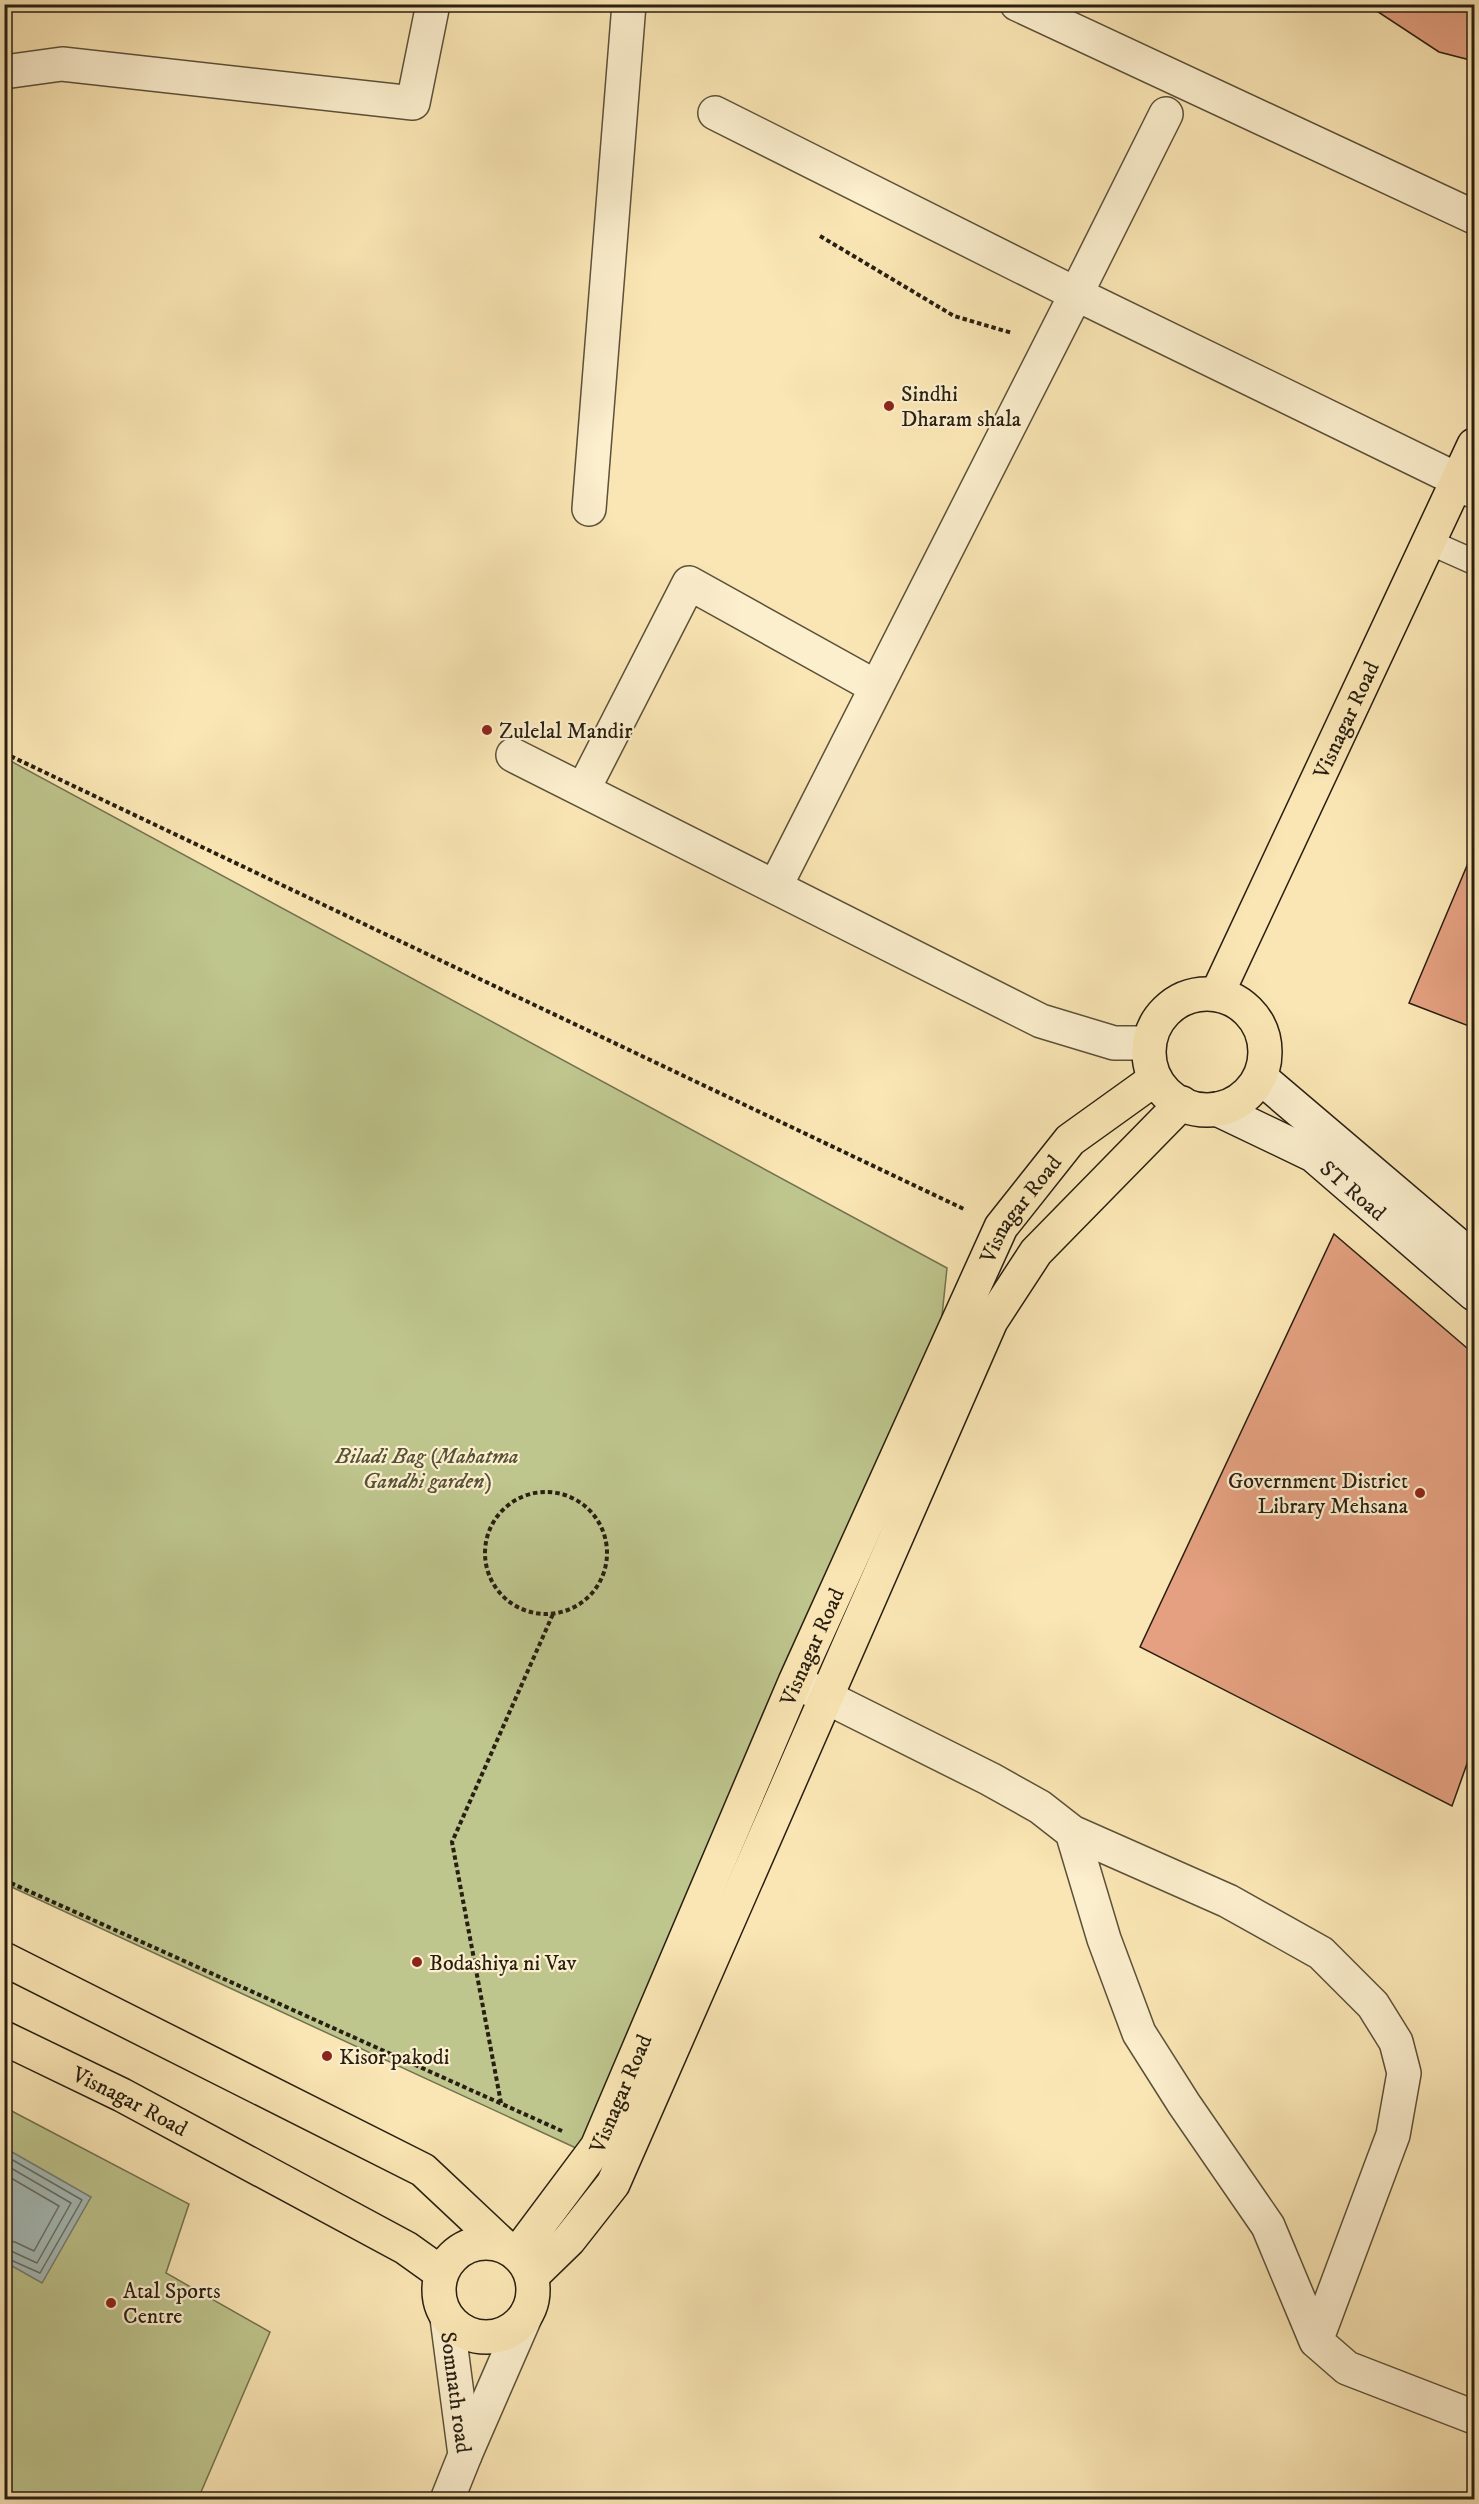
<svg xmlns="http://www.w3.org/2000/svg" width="1479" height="2504" font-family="'IM FELL DW Pica',serif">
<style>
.green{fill:#bec58d;stroke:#737250;stroke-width:1.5}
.water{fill:#a5bcb9;stroke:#737d76;stroke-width:1.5}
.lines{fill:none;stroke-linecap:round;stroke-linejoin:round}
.shore{stroke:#666e66;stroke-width:1.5}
.building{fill:#e4a080;stroke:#281f12;stroke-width:1.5}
.service-casing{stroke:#5c513a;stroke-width:27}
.minor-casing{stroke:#5c513a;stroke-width:36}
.tertiary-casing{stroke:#5c513a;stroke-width:36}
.secondary-casing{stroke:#281f12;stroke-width:36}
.primary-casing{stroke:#281f12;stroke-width:36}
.path{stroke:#281f12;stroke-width:4;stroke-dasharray:4.5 3;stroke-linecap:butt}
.service{stroke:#fcefce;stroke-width:24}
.minor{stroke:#fcefce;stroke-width:33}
.tertiary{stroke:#fcefce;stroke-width:33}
.secondary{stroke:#fcefce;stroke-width:33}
.primary{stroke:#fae6b4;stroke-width:33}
.poi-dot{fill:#8f2418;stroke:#fcefce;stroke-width:2}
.labels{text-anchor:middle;stroke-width:4.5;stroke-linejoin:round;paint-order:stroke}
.poi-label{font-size:22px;fill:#281f12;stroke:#fcefce;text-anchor:start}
.street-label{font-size:22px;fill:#281f12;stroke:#fcefce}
.park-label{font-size:22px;font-style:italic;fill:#555137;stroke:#fcefce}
</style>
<rect width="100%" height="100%" fill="#fae6b4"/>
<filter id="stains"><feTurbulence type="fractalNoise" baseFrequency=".00333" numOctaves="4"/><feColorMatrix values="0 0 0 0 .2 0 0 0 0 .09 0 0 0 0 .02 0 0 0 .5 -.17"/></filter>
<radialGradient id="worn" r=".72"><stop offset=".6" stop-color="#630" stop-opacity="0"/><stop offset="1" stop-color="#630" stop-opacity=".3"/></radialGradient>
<path class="green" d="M5,758L947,1268L937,1363L604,2161L5,1884Z
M4,2107L189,2204L166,2273L270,2332L198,2499H5Z"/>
<path class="water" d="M5,2148L91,2197L42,2283L5,2262Z"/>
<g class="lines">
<path class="shore" d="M4,2155L82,2200L40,2273L4,2257
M4,2164L71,2203L37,2263L11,2251L4,2250
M4,2174L59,2206L34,2251L15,2242L4,2241"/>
</g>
<path class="building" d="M1366,4H1474V61L1439,52Z
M1474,849V1028L1409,1003Z
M1334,1234L1474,1354V1744L1452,1806L1140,1647Z"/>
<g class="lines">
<defs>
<path id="service" d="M1454,488L1474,496
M1429,542L1474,562"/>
<path id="minor" d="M1017,4L1474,217
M4,72L62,64L413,103L433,4
M715,113L1076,294L1166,114
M589,509L629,4
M513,755L1041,1021L1114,1043H1149
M583,790L689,583L876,687
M775,887L1076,294L1458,480
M800,1684L990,1779L1040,1807L1072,1832L1104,1939L1139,2033L1184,2104L1268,2226L1316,2341L1347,2368L1474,2417
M1072,1832L1228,1901L1321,1953L1373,2005L1396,2042L1404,2073L1393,2135L1316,2341"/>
<g id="tertiary">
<path id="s1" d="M447,2318L465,2455L447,2500"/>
<path d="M465,2455L526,2315"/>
</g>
<g id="secondary">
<path d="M1260,1077L1474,1259"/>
<path id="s2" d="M1217,1109L1313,1155L1474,1294"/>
</g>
<g id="primary">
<path id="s3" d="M1217,994L1474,445"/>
<circle cx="1207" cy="1052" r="58"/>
<path d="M4,1959L423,2170L504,2246"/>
<path id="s4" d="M4,2038L122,2095L406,2248L441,2273"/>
<circle cx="486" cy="2290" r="47"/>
<path id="s5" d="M517,2254L597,2147L795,1682L1001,1227L1070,1140L1155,1079"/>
<path d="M532,2276L569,2240L613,2184L991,1321L1036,1252L1182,1103"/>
</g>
</defs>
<use href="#service" class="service-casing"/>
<use href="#minor" class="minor-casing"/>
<use href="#tertiary" class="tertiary-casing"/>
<use href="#secondary" class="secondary-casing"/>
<use href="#primary" class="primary-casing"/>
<path class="path" d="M820,236L954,316L1012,333
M4,753L966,1210
M485 1553a61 61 0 1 1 122 0a61 61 0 1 1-122 0Z
M4,1880L562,2131
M501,2103L452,1842L553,1614"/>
<use href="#service" class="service"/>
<use href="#minor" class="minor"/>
<use href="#tertiary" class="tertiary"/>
<use href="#secondary" class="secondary"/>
<use href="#primary" class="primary"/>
</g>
<g class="poi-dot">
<circle cx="889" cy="406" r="6"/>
<circle cx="487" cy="730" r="6"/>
<circle cx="1420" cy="1493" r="6"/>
<circle cx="417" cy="1962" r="6"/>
<circle cx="327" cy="2056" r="6"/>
<circle cx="111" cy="2303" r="6"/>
</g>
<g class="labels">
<g class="poi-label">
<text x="901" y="401">Sindhi<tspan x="901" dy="25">Dharam shala</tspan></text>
<text x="499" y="738">Zulelal Mandir</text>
<text x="1408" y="1488" text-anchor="end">Government District<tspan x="1408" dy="25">Library Mehsana</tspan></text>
<text x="429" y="1970">Bodashiya ni Vav</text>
<text x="339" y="2064">Kisor pakodi</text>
<text x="123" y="2298">Atal Sports<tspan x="123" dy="25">Centre</tspan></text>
</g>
<g class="street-label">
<text dy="8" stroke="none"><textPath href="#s3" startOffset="303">Visnagar Road</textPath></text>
<text dy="8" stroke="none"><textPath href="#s2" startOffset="160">ST Road</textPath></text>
<text dy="8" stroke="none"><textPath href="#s5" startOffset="1164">Visnagar Road</textPath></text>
<text dy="8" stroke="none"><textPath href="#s5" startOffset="678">Visnagar Road</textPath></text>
<text dy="8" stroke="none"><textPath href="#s5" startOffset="192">Visnagar Road</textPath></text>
<text dy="8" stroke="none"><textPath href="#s4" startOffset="141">Visnagar Road</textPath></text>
<text dy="8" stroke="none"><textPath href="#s1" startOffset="75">Somnath road</textPath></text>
</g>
<g class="park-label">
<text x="427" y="1463">Biladi Bag (Mahatma<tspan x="427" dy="25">Gandhi garden)</tspan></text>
</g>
</g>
<rect width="1479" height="2504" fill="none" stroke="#fae6b4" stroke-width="24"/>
<rect x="6" y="6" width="1467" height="2492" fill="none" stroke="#281f12" stroke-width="3"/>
<rect x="12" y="12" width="1455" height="2480" fill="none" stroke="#281f12" stroke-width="1.5"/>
<rect width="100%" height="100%" filter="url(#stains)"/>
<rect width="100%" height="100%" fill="url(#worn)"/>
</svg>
